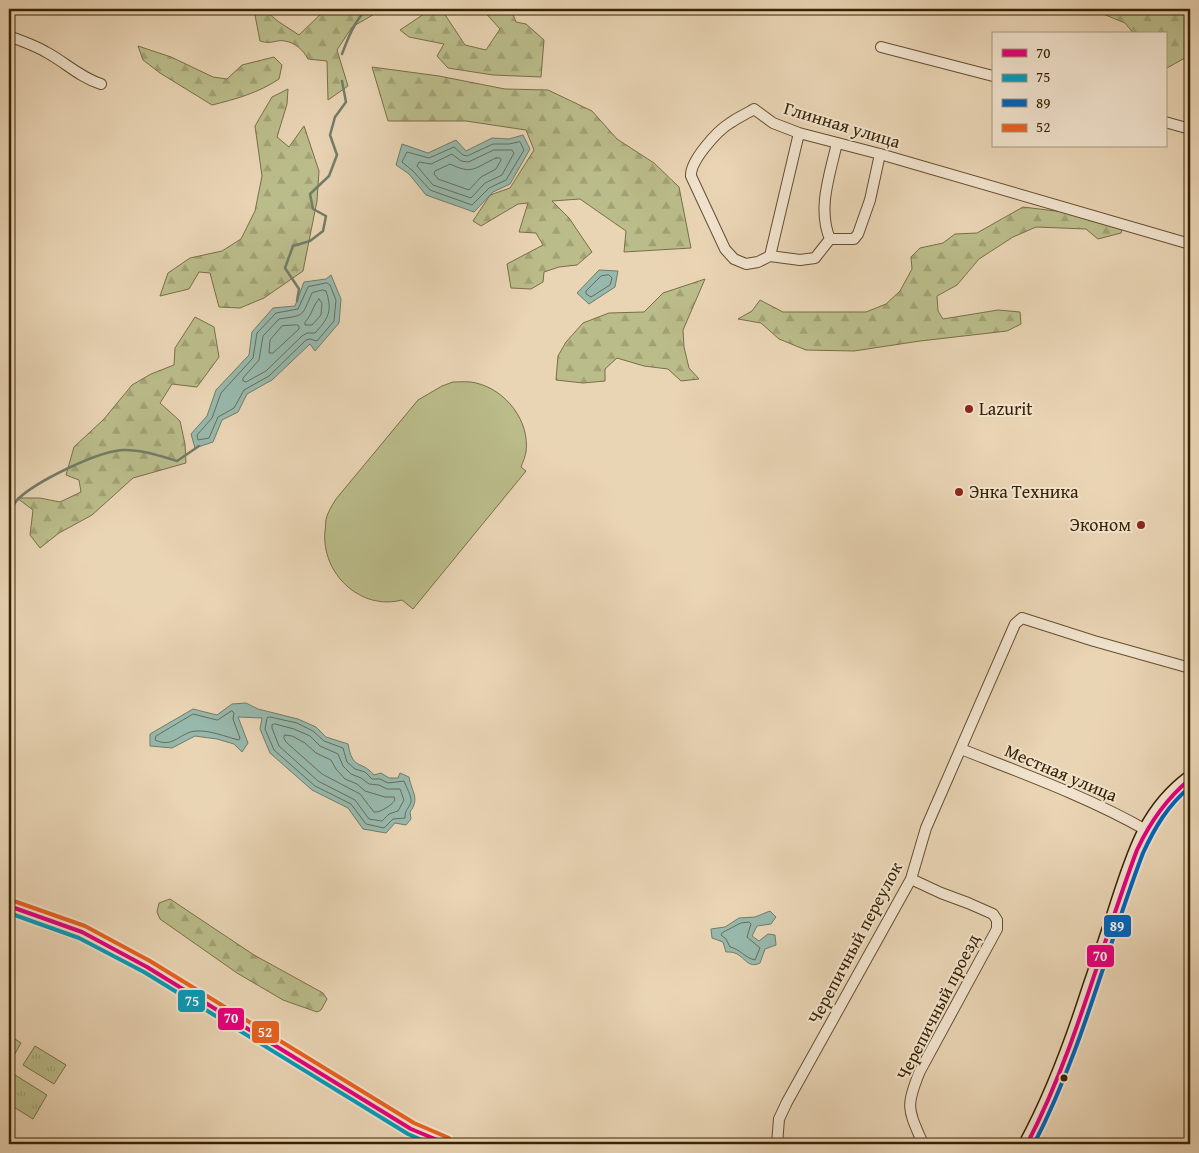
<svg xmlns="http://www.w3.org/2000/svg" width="1199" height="1153" font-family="'Gentium Book Plus',serif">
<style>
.grass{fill:url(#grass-tufts);stroke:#796f46}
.forest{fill:url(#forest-firs);stroke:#796f46}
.pitch{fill:#babc8a;stroke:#796f46}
.water{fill:#97b8ac;stroke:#717c68}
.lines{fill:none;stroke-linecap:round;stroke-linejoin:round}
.shore{stroke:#686d57;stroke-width:1}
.stream{stroke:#717c68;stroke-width:2.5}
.street-casing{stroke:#644e2e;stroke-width:12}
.secondary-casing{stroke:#382202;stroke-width:18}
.street{stroke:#f1e3ce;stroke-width:10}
.secondary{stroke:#f1e3ce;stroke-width:15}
.bus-1-casing{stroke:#f1e3ce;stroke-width:8}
.bus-2-casing{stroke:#f1e3ce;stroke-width:8}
.bus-3-casing{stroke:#f1e3ce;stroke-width:8}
.bus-4-casing{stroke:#f1e3ce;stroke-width:8}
.bus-1{stroke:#e5007d;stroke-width:4}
.bus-2{stroke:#069cba;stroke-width:4}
.bus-3{stroke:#0065bd;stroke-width:4}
.bus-4{stroke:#e96220;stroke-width:4}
.poi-dot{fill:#8f2418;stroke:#f1e3ce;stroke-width:2}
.bus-dot{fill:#382202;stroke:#f1e3ce;stroke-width:2}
.labels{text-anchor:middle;stroke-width:4;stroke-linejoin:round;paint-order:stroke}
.street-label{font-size:18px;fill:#382202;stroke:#f1e3ce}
.poi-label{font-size:18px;fill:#382202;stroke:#f1e3ce;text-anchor:start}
.line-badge{stroke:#f1e3ce;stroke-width:2}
.badge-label{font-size:14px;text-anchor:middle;font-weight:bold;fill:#fff}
</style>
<defs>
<pattern id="grass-tufts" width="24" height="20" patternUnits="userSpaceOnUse" patternTransform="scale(1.25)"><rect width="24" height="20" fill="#babc8a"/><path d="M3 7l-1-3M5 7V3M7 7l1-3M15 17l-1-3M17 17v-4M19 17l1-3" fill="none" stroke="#a1a175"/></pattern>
<pattern id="forest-firs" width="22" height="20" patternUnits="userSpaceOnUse" patternTransform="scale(1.25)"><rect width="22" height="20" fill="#babc8a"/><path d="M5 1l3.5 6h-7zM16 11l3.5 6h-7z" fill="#a1a175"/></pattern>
</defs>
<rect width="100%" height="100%" fill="#e9d4b4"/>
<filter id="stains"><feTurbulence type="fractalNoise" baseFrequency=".004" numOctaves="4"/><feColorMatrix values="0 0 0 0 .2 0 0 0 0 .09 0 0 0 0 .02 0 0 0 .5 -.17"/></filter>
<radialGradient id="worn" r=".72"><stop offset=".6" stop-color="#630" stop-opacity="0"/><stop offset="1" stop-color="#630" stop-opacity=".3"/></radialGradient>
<path class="grass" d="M35,1046L66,1065L54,1084L23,1065Z
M15,1075L47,1095L33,1119L9,1104V1086Z"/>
<path class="forest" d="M252,9H263L279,22L299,35L326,9H383L352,27L337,50L348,86L328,100L327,61L308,59C303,50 296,43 285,41C276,39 273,45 260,41L254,10Z
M482,9H511L516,22L526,24L544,40L541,77L493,75L448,68L437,56L444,44L409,37L400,30L427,12L442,10L465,45L486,50L500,29Z
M1091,9H1145L1164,13L1190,15V61L1185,58L1165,69V34H1134L1125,23Z
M138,46L171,57L213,77L227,79L242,65L274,57L282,65L279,79C258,93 236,99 212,105L160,73L143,60Z
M372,67L439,76L505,89L548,90L592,111L617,139L654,163L679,187L691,248L624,252L626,231L580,199L552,201L569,218L592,252L577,265L559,267L544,272L543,282L531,289L511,288L507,264L543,245L536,233L519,232L528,203L518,204L481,226L473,221L490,195L510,188L534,150L526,130L466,121H388Z
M288,89L287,104L277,137L289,147L304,126L319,171L317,201L303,271L264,298L240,308L219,307L210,273L199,272L189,289L160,296L168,273L190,258L222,251L241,239L255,211L262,176L255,126L272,97Z
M1023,207L1072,213L1123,227L1121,233L1098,239L1086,229L1036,227L1013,237L979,259L957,285L937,296L938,311L943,319L998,310L1020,312L1021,324L1007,331L920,341L854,351L806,350L779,339L761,323L738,319L752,311L760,300L783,312H866L886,304L900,291L912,269L911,257L920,248L943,243L955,234L977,233Z
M705,279L683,330L684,347L689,368L699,379L681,381L668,369L644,366L617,358L605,369V381L583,383L556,380L558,356L566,342L583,323L609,313L644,312L663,293Z
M195,317L214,327L219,357L197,387L172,384L160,403L180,421L185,444L186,463L133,478L92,515L59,533L40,548L30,535L33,510L17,498H40L60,502L81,492L79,480L66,475L74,447L104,419L132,385L151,374L174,365L175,348Z
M170,899L254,955L323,993L327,999L321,1010L317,1012L283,1000L237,973L160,919L157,912L159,903Z"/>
<path class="pitch" d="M453,382C460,382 470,381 476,383C506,390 530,421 526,452C525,457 523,462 521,467L526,471L413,609L402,600C360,611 321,573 325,531C326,526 325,520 327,516C329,510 333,504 336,499L418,400L442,386Z
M9,1035L21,1043L9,1064Z"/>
<path class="water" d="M523,135L530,149L510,184L493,192L474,212L426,195L409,174L396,165L402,144L428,153L456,140L466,151L492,138L509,139Z
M599,270L618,271L615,287L589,304L577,293Z
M331,275L341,299L339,323L315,351L310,344L272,380L247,394L238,412L222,420L213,442L195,448L191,434L207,416L216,390L249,355L252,332L273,308L295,306L304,282L326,279Z
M246,703L258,709L298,719L316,727L326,737L348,744C353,771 360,759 374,775L381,773L389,778H398L400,773L409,777C412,793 420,798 410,812L411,819L406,825L395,823L386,833L363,829L348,808L312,790L270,753L260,729L262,718L238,717L248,743L242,752L234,744L217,739L195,736L172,748L150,746V734L193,709L217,715L232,704Z
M770,911L776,917L771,924L757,926L752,936L759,941L768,934L775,935L776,945L765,949L760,963C748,969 745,957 735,953C732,952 729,952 726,952L723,942L712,938L711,929L725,927L739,918L755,917Z"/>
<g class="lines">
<path class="shore" d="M520,142L524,150L506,180L489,188L472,205L430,190L413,171L402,162L407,152L429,158L454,147L463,155L467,156L493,144H509Z
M494,150H512L514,153L502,175L485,183L471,198L433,185L417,166L419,162L431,164L452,154L461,161L468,162Z
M496,158H500L501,160L496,169L481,177L469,190L438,179L434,174L435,171L450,164C473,175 474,168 496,158Z
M609,275L612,278L610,285L591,297L586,294V291L601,276Z
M327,283L330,285L336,300L334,321L317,341L310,339L306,340L269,376L244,390L234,408L218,417L209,438L198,440L197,435L212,418L221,393L253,358L257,333L276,313L298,309L308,287Z
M323,290L326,291C333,311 328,319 315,333H307L302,336L266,371L246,382L243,381V378L259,360L263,336L279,319C306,315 301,317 312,293Z
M319,299L322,303L321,315L312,325H305V322C312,315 313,305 319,299Z
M297,325L299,326V329L273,353H269L270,340L282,326Z
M232,711L234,713L233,719L240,738L239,740C226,737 210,730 196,731C180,732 173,749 155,740L156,736L193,714L217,720Z
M270,717L297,723L313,731L324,741L343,748L347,762L355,769L365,772L372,779H380L388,783L404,781C406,786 412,797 411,802C408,810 405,809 405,818L393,819L384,828L366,824L351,804L315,786L274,750L265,729L267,718Z
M275,724L294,729L310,736L320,746L338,754L343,766L351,774L361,778L369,784L379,785L387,789H400L404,800L398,811L389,814L382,821L369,819L355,800L318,781L279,746L272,728V725Z
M285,735L292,736L305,743L316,753L331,760L336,769L345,779L357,784L365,791L385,797H394L395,800C392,805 380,813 374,812L360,794L322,774L286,742L284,738Z
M741,923L749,922L751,924L747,937L760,948L755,960C745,958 740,949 730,947L726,939L721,935L722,933Z"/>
<path class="stream" d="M342,54C348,38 355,20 367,9
M297,301L299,289L285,268L293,246L310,241L323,231L326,216L313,209L310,194L329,176L337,155L330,135L335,117L346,102L342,81
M9,513C11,509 14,504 17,500C35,482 99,450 125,450C143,450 160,456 177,461L199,446"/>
<defs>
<path id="street" d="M9,36C21,41 34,45 46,52C65,62 79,77 101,84
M881,47L993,76
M1165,122L1190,129
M880,154L870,200L858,234L854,239H830L815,258L800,260L770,256L758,262L746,264L734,259L725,249L691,176C690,161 717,131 730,123C737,118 746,114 754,109L773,123L799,133L880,154L1190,244
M830,239C817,209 830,174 837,143
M770,256L799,133
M961,749C1024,774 1088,797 1146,830
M911,879L941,893L968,903L993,914L997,920V929L920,1071C905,1107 908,1109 923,1144
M9,906L82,932L147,967L411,1129L447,1144
M777,1144L779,1119L787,1102L911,879L926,828L1015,624L1022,618L1094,641L1190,668
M941,1144H961"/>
<path id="secondary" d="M1027,1144C1053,1096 1073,1042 1090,989C1100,960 1110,931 1119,902C1135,854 1147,811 1190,779"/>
</defs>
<use href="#street" class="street-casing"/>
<use href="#secondary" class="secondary-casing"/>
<use href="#street" class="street"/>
<use href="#secondary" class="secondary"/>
<defs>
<path id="bus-1" d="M9,906L82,932L147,967L411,1129L447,1144
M1027,1144C1076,1050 1100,948 1137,850C1150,822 1166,799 1190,779"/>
<path id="bus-2" d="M9,913L79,938L144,972L408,1134L431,1144"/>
<path id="bus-3" d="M1034,1144C1082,1051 1106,950 1143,853C1155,827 1168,805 1190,787"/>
<path id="bus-4" d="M11,900L85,926L150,961L414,1123L449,1138"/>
</defs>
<use href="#bus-1" class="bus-1-casing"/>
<use href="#bus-2" class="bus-2-casing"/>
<use href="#bus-3" class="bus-3-casing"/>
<use href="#bus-4" class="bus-4-casing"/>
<use href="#bus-1" class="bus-1"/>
<use href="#bus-2" class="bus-2"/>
<use href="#bus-3" class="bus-3"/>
<use href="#bus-4" class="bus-4"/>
</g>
<g class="poi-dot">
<circle cx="969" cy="409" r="5"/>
<circle cx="959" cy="492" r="5"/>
<circle cx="1141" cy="525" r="5"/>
</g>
<circle class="bus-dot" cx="1064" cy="1078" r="4.5"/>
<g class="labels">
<g class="street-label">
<text transform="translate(842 125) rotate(17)" y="6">Глинная улица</text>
<text transform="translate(1061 773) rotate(23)" y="6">Местная улица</text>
<text transform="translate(855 943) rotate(-62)" y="6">Черепичный переулок</text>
<text transform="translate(938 1007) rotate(-63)" y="6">Черепичный проезд</text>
</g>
<g class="poi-label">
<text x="979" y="415">Lazurit</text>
<text x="969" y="498">Энка Техника</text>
<text x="1131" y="531" text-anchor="end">Эконом</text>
</g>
</g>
<g class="line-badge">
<rect x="1103" y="914" width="29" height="24" rx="5" fill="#0065bd"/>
<rect x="1086" y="944" width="29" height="24" rx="5" fill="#e5007d"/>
<rect x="177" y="989" width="29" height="24" rx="5" fill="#069cba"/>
<rect x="217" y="1007" width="28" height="24" rx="5" fill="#e5007d"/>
<rect x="251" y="1020" width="29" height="24" rx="5" fill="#e96220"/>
</g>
<g class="badge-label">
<text x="1117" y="931">89</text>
<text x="1100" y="961">70</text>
<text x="192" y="1006">75</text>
<text x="231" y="1023">70</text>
<text x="265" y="1037">52</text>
</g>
<rect width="1199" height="1153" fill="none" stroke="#e9d4b4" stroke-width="30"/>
<rect x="10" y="10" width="1179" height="1133" fill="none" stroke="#382202" stroke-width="2.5"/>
<rect x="15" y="15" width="1169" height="1123" fill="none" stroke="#382202"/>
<rect x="992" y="32" width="175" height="115" fill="#f1e3ce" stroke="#a7967c"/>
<rect x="1002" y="49" width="25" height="8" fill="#e5007d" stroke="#a7967c"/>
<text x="1036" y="58" font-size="15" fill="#382202">70</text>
<rect x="1002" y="74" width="25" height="8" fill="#069cba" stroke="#a7967c"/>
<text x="1036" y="82" font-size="15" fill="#382202">75</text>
<rect x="1002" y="99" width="25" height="8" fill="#0065bd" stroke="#a7967c"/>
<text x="1036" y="108" font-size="15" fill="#382202">89</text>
<rect x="1002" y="124" width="25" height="8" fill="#e96220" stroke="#a7967c"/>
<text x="1036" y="132" font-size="15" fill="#382202">52</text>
<rect width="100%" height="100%" filter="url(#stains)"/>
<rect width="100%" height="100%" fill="url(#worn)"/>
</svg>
